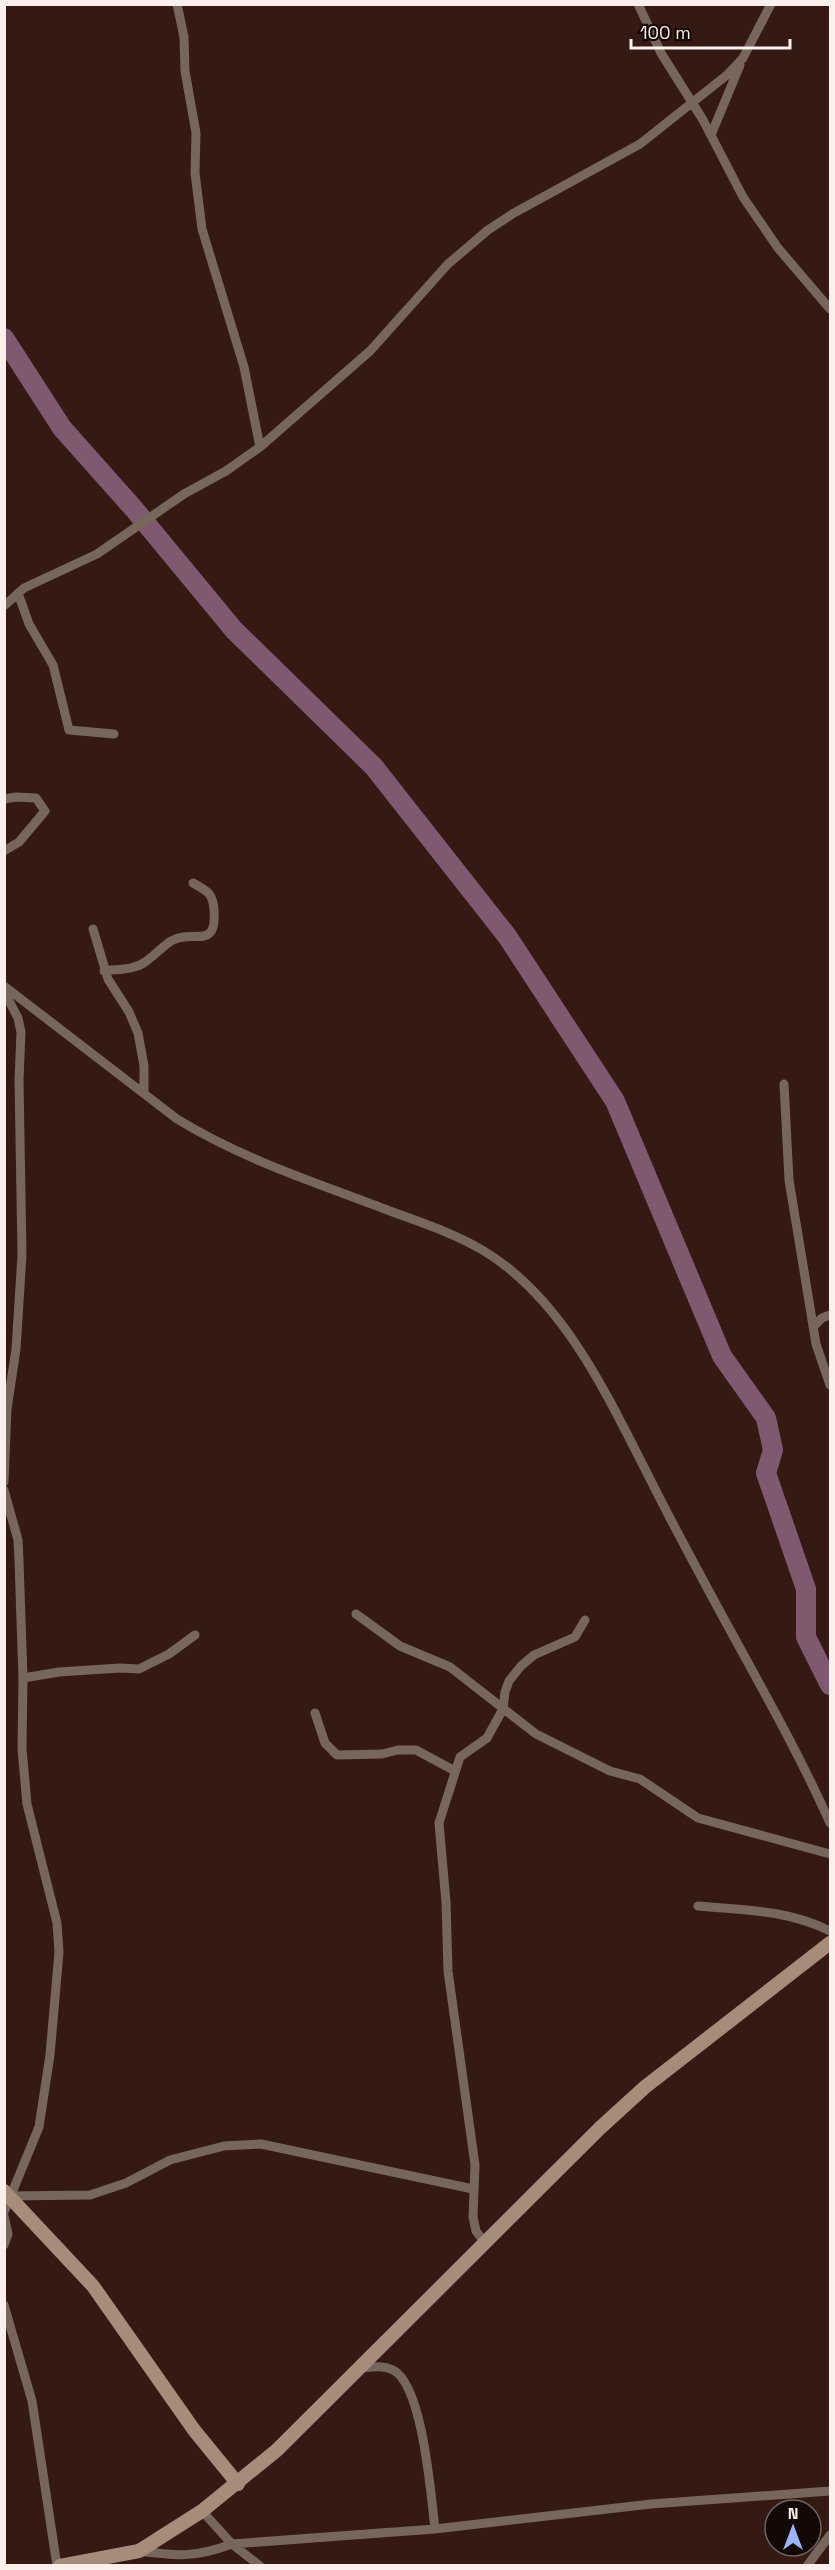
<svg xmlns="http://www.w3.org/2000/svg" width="835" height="2570" font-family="'Space Grotesk',sans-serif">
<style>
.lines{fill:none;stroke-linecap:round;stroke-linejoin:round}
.river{stroke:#7f596f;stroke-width:20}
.street{stroke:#76665b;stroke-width:9}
.secondary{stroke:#a68d7b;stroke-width:14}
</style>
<rect width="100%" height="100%" fill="#351913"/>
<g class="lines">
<path class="river" d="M4,338L62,428L134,509L234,630L374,767L507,936L615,1101L722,1356L766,1418L773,1450L766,1473L806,1589V1637L830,1685"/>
<path class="street" d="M177,4L184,37L185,71L196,133L195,173L202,229L244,367L260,447
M638,4L661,53L703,120L743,197L778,248L830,309
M711,135L740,65
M18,593L29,624L53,665L69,730L114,734
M4,606L24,588L97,554L184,494L226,471L260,447L370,351L448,264L488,230L514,213L640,144L727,75L743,58L771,4
M4,799L16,797L36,798L45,811L19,842L4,851
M93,929L108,979L129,1012L138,1033L144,1066V1093
M104,971C117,969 134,970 145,962C154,956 162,947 171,941C193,928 217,952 214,910C213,893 207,891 193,883
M4,986L177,1119C244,1160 317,1183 390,1211C422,1223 454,1233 484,1251C563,1299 606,1393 647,1473C665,1509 684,1545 703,1580C746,1661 793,1740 830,1823
M4,991L18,1018L21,1032L19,1080L22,1255L16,1349L7,1409L4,1482
M784,1084L789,1180L816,1344L830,1385
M813,1327L822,1318L830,1315
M4,1490L18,1540L19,1561L23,1678L22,1749L27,1804L57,1923L59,1952L50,2055L39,2127L4,2212
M356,1614L400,1646L450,1667L536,1734L610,1771L640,1779L698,1818L830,1854
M23,1678L59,1672L120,1668L139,1669L169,1654L195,1635
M315,1713L325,1743L337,1755L382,1754L398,1750H416L455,1771
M698,1906C744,1910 789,1910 830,1931
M9,2196L90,2195L126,2183L170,2160L224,2146L261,2144L473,2189
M4,2216L8,2234L4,2245
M486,2244L476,2231L473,2217L475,2165L448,1971L446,1902L439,1823L460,1757L487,1738L503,1709L505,1692L509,1681L521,1666L534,1655L575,1637L585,1620
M4,2305L32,2401L57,2566
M360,2368C372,2367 382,2365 393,2370C423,2385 431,2497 435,2529
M202,2511L232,2544L260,2566
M139,2551C178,2556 194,2558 232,2544L435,2529L651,2504L830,2491
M807,2566L830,2535"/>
<path class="secondary" d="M4,2191L93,2286L194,2430L238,2484
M60,2566L139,2551L202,2511L277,2450L600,2128L645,2087L830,1943"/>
</g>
<rect width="835" height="2570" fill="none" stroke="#fcf0ed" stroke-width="12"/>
<g transform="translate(793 2528)"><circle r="28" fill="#140805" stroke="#716562" stroke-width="1.5"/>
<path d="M0-4.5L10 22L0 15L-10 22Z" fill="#9ab5fd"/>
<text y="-9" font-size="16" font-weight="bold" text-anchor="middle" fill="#fcf0ed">N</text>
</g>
<path d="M631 39v9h159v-9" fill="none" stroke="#fcf0ed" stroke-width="3"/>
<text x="640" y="39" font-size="18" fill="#fcf0ed" stroke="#140805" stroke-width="4.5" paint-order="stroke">100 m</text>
</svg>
